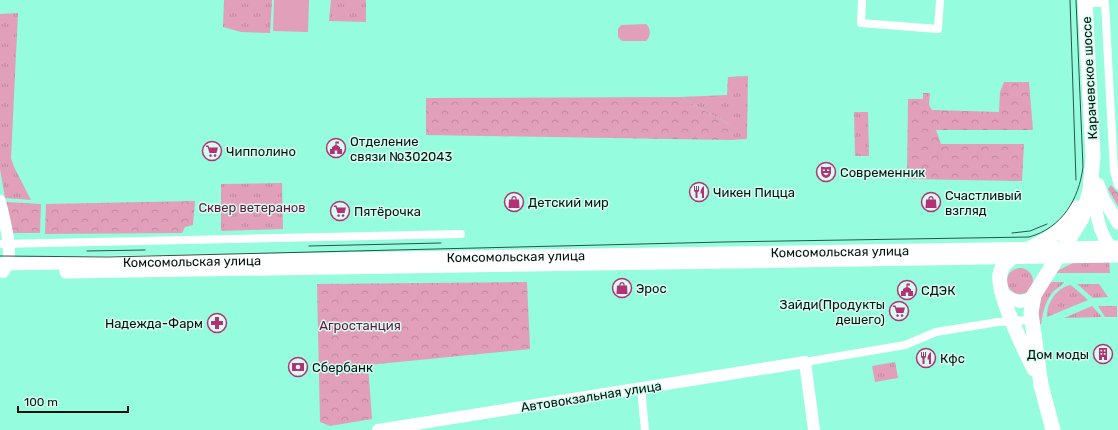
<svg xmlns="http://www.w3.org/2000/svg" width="1118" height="430" font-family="Rubik,sans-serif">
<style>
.grass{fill:url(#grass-tufts)}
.forest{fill:url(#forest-crowns)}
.garden{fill:#e19fba}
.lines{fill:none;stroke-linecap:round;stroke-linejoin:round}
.street{stroke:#fff;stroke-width:8}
.secondary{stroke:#fff;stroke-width:12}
.primary{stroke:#fff;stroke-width:13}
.highway{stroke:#fff;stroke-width:15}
.tram{stroke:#2a5548;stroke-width:1}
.labels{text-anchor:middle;stroke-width:3;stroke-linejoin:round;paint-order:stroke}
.street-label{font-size:13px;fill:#00140e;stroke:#d6fcef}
.poi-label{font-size:13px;fill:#00140e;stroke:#d6fcef;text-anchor:start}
.park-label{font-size:13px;fill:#661540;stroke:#d6fcef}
</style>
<defs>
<pattern id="grass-tufts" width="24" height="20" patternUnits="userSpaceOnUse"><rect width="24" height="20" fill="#e19fba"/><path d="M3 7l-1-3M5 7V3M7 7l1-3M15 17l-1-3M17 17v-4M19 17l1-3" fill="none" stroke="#bf889f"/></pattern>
<pattern id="forest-crowns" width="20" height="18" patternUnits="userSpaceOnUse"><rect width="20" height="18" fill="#e19fba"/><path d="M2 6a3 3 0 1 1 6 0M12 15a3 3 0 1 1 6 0" fill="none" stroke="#bf889f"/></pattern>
</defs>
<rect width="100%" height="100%" fill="#95fcdd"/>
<path class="grass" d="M224,0H272L270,33L241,32L223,27Z
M331,0H366V22L329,21Z
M18,13L11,158L14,167L31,200L5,198L0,169V14Z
M748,76L747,139L730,140V125L681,97L727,95L728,77Z
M854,112H868L869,156H855Z
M282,183L283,229L221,231V184Z
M1109,261L1110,273H1053L1073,263Z
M1007 281a13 13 0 1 1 26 0a13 13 0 1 1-26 0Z
M1050,282H1064C1061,287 1056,288 1052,293C1045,302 1043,313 1041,324L1037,325V300Z
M1077,284H1099L1108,297L1093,298Z
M1071,285L1088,300L1047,317C1046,304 1057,287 1071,285Z
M1092,306L1102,317L1064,318Z
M1098,306H1117V317H1105Z
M895,362L898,378L875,382L872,366Z"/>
<path class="forest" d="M1004,82H1029L1033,130H936L941,144H1024L1022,181L907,179L908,99H923V93H930L929,105L932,110L999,112L1000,92Z
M681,97L730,125V140L426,135V98Z
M1111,185L1118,193V206L1108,189Z
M195,201L193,225L185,227L182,233L45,234L46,204Z
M6,202L41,204L40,233H13Z
M527,282L530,349L368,365L372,419L330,426L320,422L317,284Z"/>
<path class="garden" d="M274,0H309L308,32L273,31Z
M646,24C651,28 651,37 646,41H622L618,37V29L621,25Z"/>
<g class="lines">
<path class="street" d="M862,0L861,23L938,29L940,0
M1085,3H1105L1114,171L1118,185
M0,244L461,234
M805,362L905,345L936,332L998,322L1030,320
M641,388L645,430"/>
<path class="secondary" d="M0,201C4,220 16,257 3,272
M378,430L805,362L814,430"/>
<g class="primary">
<path d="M1094,184C1095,208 1097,233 1114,252"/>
<path d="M1098,184L1103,198L1118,223"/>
<path id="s1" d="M0,264L1118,247"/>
<path d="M66,272L1118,256"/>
<path d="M1001,292C1012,301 1023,306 1034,295"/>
</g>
<path class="highway" d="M1034,369C1025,351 996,293 1000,274C1002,264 1011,257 1020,253C1046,240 1061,235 1077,208
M1053,430L1041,385L1031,313L1034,295L1082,218L1090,191L1093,156L1085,0"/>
<path class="tram" d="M1070,0L1076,180
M1012,233L1030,231L1047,224
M309,246L441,243
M87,251L145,250
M0,256L108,257L723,242L1029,237C1062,228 1079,199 1083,167L1076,0"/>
</g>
<defs>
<symbol id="civic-ring" viewBox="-11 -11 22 22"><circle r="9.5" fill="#d6fcef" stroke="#b53177" stroke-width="1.5"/><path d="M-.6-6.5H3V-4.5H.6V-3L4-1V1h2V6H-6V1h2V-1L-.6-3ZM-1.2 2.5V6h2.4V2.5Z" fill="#b53177"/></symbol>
<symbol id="supermarket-ring" viewBox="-11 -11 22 22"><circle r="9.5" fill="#d6fcef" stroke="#b53177" stroke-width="1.5"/><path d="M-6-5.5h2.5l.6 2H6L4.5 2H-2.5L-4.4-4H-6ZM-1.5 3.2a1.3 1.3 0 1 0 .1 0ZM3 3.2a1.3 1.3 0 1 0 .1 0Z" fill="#b53177"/></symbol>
<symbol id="theatre-ring" viewBox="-11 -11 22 22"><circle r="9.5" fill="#d6fcef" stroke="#b53177" stroke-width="1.5"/><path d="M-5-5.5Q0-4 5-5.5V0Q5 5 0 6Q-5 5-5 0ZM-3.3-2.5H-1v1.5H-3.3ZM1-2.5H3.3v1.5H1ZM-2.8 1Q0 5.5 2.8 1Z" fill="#b53177"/></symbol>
<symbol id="restaurant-ring" viewBox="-11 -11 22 22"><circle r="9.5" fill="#d6fcef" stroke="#b53177" stroke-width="1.5"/><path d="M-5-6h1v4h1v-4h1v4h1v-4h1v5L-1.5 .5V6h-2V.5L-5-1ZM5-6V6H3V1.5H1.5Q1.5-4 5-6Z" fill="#b53177"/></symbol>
<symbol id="shop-ring" viewBox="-11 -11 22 22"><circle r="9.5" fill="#d6fcef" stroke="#b53177" stroke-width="1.5"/><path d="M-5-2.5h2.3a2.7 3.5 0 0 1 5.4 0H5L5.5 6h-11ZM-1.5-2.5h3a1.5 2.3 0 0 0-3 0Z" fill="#b53177"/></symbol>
<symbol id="pharmacy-ring" viewBox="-11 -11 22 22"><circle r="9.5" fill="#d6fcef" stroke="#b53177" stroke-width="1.5"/><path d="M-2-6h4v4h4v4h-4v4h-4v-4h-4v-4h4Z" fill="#b53177"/></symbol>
<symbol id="building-ring" viewBox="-11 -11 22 22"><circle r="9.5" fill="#d6fcef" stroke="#b53177" stroke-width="1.5"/><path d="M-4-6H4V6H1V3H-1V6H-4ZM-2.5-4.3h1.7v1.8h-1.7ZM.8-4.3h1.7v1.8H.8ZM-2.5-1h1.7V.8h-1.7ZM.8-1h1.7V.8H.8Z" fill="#b53177"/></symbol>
<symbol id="bank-ring" viewBox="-11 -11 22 22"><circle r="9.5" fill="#d6fcef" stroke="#b53177" stroke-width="1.5"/><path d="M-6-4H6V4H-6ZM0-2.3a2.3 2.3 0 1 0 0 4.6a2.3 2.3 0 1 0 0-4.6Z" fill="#b53177"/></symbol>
</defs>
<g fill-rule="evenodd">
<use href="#civic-ring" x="325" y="137" width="22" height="22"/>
<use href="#supermarket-ring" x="201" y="140" width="22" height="22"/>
<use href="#theatre-ring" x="815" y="161" width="22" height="22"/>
<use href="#restaurant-ring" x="688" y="181" width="22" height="22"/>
<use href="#shop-ring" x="503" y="191" width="22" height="22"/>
<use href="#shop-ring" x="920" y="191" width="22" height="22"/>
<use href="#supermarket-ring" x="329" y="200" width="22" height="22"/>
<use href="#shop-ring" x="611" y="277" width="22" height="22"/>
<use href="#civic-ring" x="896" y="279" width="22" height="22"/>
<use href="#supermarket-ring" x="888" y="300" width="22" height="22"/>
<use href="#pharmacy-ring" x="206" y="312" width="22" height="22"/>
<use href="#building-ring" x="1092" y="343" width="22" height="22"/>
<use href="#restaurant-ring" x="915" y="347" width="22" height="22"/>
<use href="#bank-ring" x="287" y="356" width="22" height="22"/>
</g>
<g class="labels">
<g class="street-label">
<text transform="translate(1089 78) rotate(-93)" y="5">Карачевское шоссе</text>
<text dy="5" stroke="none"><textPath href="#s1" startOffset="840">Комсомольская улица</textPath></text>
<text dy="5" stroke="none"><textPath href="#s1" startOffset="516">Комсомольская улица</textPath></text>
<text dy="5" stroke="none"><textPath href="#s1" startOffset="192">Комсомольская улица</textPath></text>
<text transform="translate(591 396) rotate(-9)" y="5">Автовокзальная улица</text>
</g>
<g class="poi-label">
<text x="350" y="146">Отделение<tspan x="350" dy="15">связи №302043</tspan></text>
<text x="226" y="156">Чипполино</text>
<text x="840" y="177">Современник</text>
<text x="713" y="197">Чикен Пицца</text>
<text x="945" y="200">Счастливый<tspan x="945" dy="15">взгляд</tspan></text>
<text x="528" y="207">Детский мир</text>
<text x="354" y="216">Пятёрочка</text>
<text x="636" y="293">Эрос</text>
<text x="921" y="295">СДЭК</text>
<text x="885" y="309" text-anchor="end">Зайди(Продукты<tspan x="885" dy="15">дешего)</tspan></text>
<text x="203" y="328" text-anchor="end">Надежда-Фарм</text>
<text x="1089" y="359" text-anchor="end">Дом моды</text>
<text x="940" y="363">Кфс</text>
<text x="312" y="372">Сбербанк</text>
</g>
<g class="park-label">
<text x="252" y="212">Сквер ветеранов</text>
<text x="360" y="330">Агростанция</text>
</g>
</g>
<path d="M18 406v6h110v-6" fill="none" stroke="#00140e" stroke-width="2"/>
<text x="24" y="406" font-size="12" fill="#00140e" stroke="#d6fcef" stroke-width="3" paint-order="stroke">100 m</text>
</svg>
